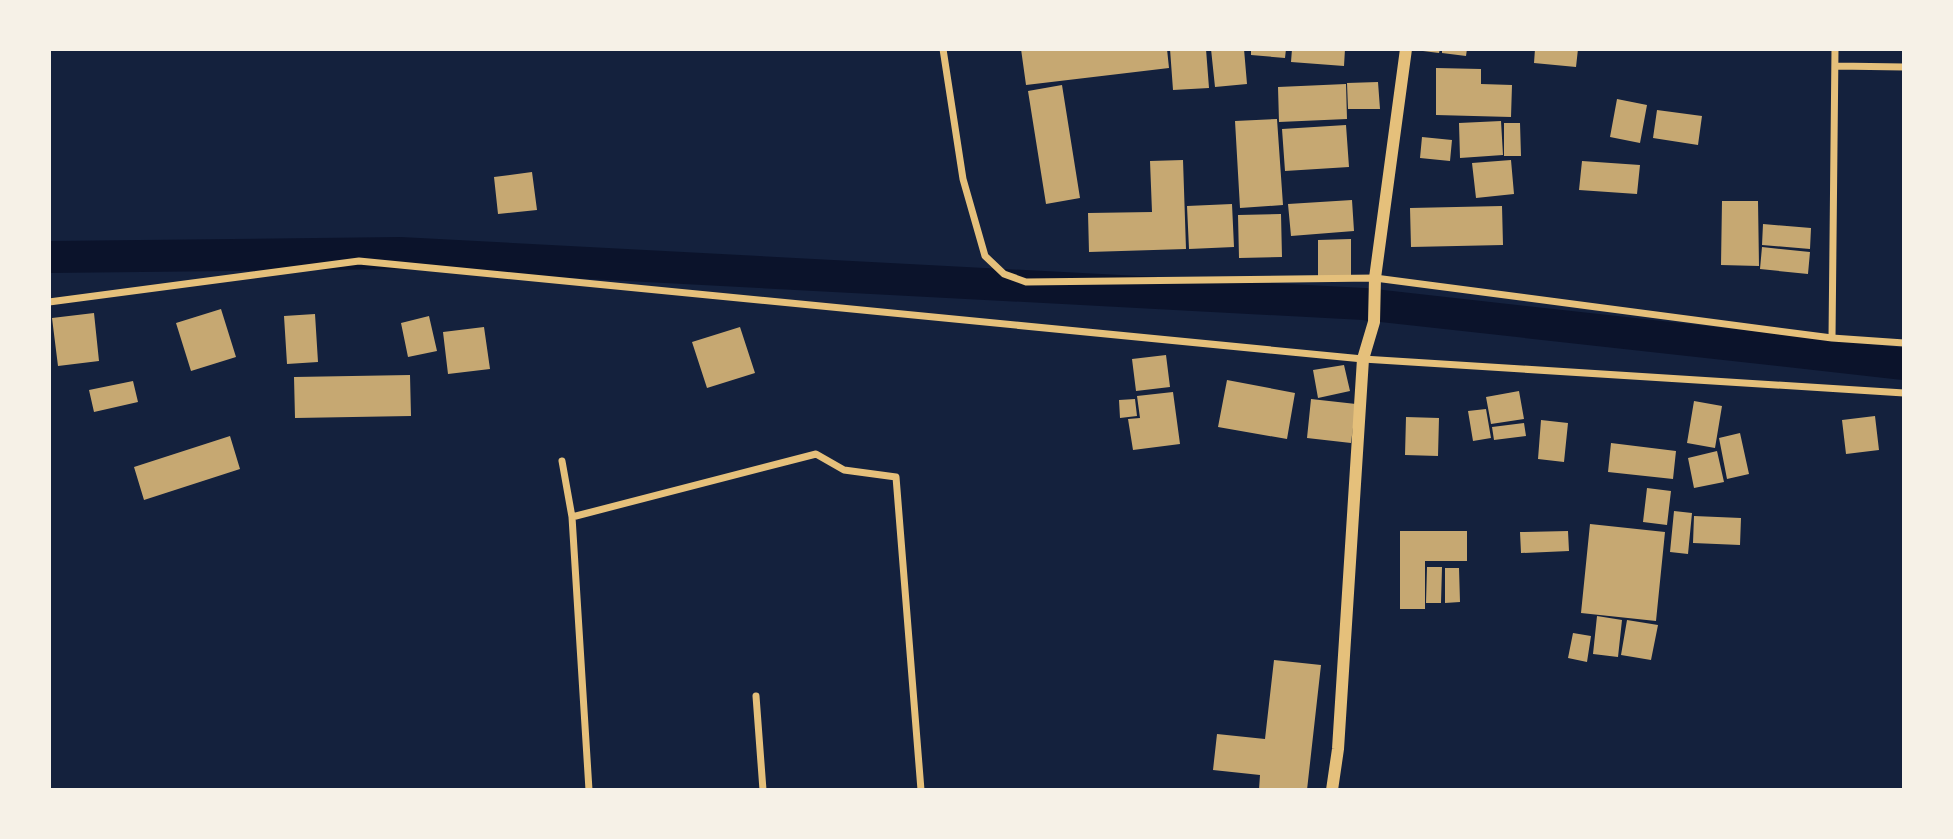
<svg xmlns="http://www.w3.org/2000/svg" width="1953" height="839" font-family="Poppins,sans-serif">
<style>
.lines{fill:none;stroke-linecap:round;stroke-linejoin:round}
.canal{stroke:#0b132b;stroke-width:32}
.building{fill:#c6a872}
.minor{stroke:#e5c07b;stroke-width:7}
.tertiary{stroke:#e5c07b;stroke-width:12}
</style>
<rect width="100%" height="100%" fill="#14213d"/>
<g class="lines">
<path class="canal" d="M49,257L400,253L1364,304L1904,364"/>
</g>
<path class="building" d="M1021,49H1167L1169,68L1026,85Z
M1170,49H1206L1209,88L1173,90Z
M1211,49H1244L1247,84L1215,87Z
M1251,49H1286L1285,58L1251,55Z
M1292,49H1345L1344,66L1291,62Z
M1423,49H1440L1439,53L1423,51Z
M1442,49H1467L1466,56L1442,53Z
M1535,49H1578L1576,67L1534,63Z
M1436,68L1481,69V84L1512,85L1511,117L1436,115Z
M1378,82L1380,109H1348L1347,83Z
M1346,84L1347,119L1279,122L1278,87Z
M1062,85L1080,198L1046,204L1028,91Z
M1617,99L1647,105L1640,143L1610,137Z
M1657,110L1702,116L1698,145L1653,138Z
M1277,119L1283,205L1240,208L1235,121Z
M1501,121L1503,155L1460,158L1459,123Z
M1504,123H1520L1521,156H1504Z
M1346,125L1349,167L1285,171L1282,129Z
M1422,137L1452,140L1450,161L1420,158Z
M1183,160L1186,249L1089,252L1088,213L1152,212L1150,161Z
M1511,160L1514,194L1476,198L1472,163Z
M1582,161L1640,165L1637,194L1579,190Z
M532,172L537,210L498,214L494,177Z
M1352,200L1354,231L1291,236L1288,204Z
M1722,201H1758L1759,266L1721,265Z
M1232,204L1234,247L1189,249L1187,206Z
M1502,206L1503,245L1411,247L1410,208Z
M1281,214L1282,257L1239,258L1238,215Z
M1763,224L1811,228L1810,249L1762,245Z
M1351,239V276L1318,277V240Z
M1762,247L1810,252L1808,274L1760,269Z
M221,309L236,357L191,371L176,323Z
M94,313L99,361L58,366L52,318Z
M315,314L318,362L287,364L284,316Z
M429,316L437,351L408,357L401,323Z
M484,327L490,369L448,374L443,332Z
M740,327L755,373L707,388L692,342Z
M1166,355L1170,387L1136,391L1132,359Z
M1344,365L1350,391L1318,398L1313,370Z
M410,375L411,416L295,418L294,377Z
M1227,380L1295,393L1287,439L1218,427Z
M133,381L138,402L94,412L89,390Z
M1519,391L1524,419L1491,424L1486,397Z
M1173,392L1180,444L1133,450L1128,419L1140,418L1137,396Z
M1135,399L1137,416L1120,418L1119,400Z
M1311,399L1356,404L1351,443L1307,438Z
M1694,401L1722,406L1715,448L1687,443Z
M1486,409L1491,438L1473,441L1468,411Z
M1875,416L1879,450L1846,454L1842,420Z
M1406,417L1439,418L1438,456L1405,455Z
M1541,420L1568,423L1564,462L1538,459Z
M1524,423L1526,436L1494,440L1492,427Z
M1740,433L1749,474L1727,479L1719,438Z
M230,436L240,469L144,500L134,467Z
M1611,443L1676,451L1673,479L1608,472Z
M1717,451L1724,482L1694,488L1688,458Z
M1647,488L1671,491L1667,525L1643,522Z
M1674,511L1692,513L1688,554L1670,552Z
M1694,516L1741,518L1740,545L1693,543Z
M1590,524L1665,532L1656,621L1581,613Z
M1400,531H1467V561H1425V609H1400Z
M1568,531L1569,551L1521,553L1520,532Z
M1427,567H1442L1441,603H1426Z
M1445,568H1459L1460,602L1445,603Z
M1597,616L1622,620L1618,657L1593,654Z
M1627,620L1658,625L1651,660L1621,655Z
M1573,633L1591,636L1587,662L1568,658Z
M1274,660L1321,665L1307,790H1259L1260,775L1213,770L1217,734L1265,739Z"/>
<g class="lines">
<path class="minor" d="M943,49L963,179L985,256L1004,274L1026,282L1375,278L1832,338L1904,343
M1836,66L1904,67
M49,302L359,261L1363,359L1904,393
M1832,338L1835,49
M562,461L572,517L589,790
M572,517L816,454L844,470L896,477L921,790
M756,696L763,790"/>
<path class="tertiary" d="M1332,790L1338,749L1363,359L1374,322L1375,278L1406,49"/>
</g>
<rect width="1953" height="839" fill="none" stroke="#f6f1e7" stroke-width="102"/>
</svg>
